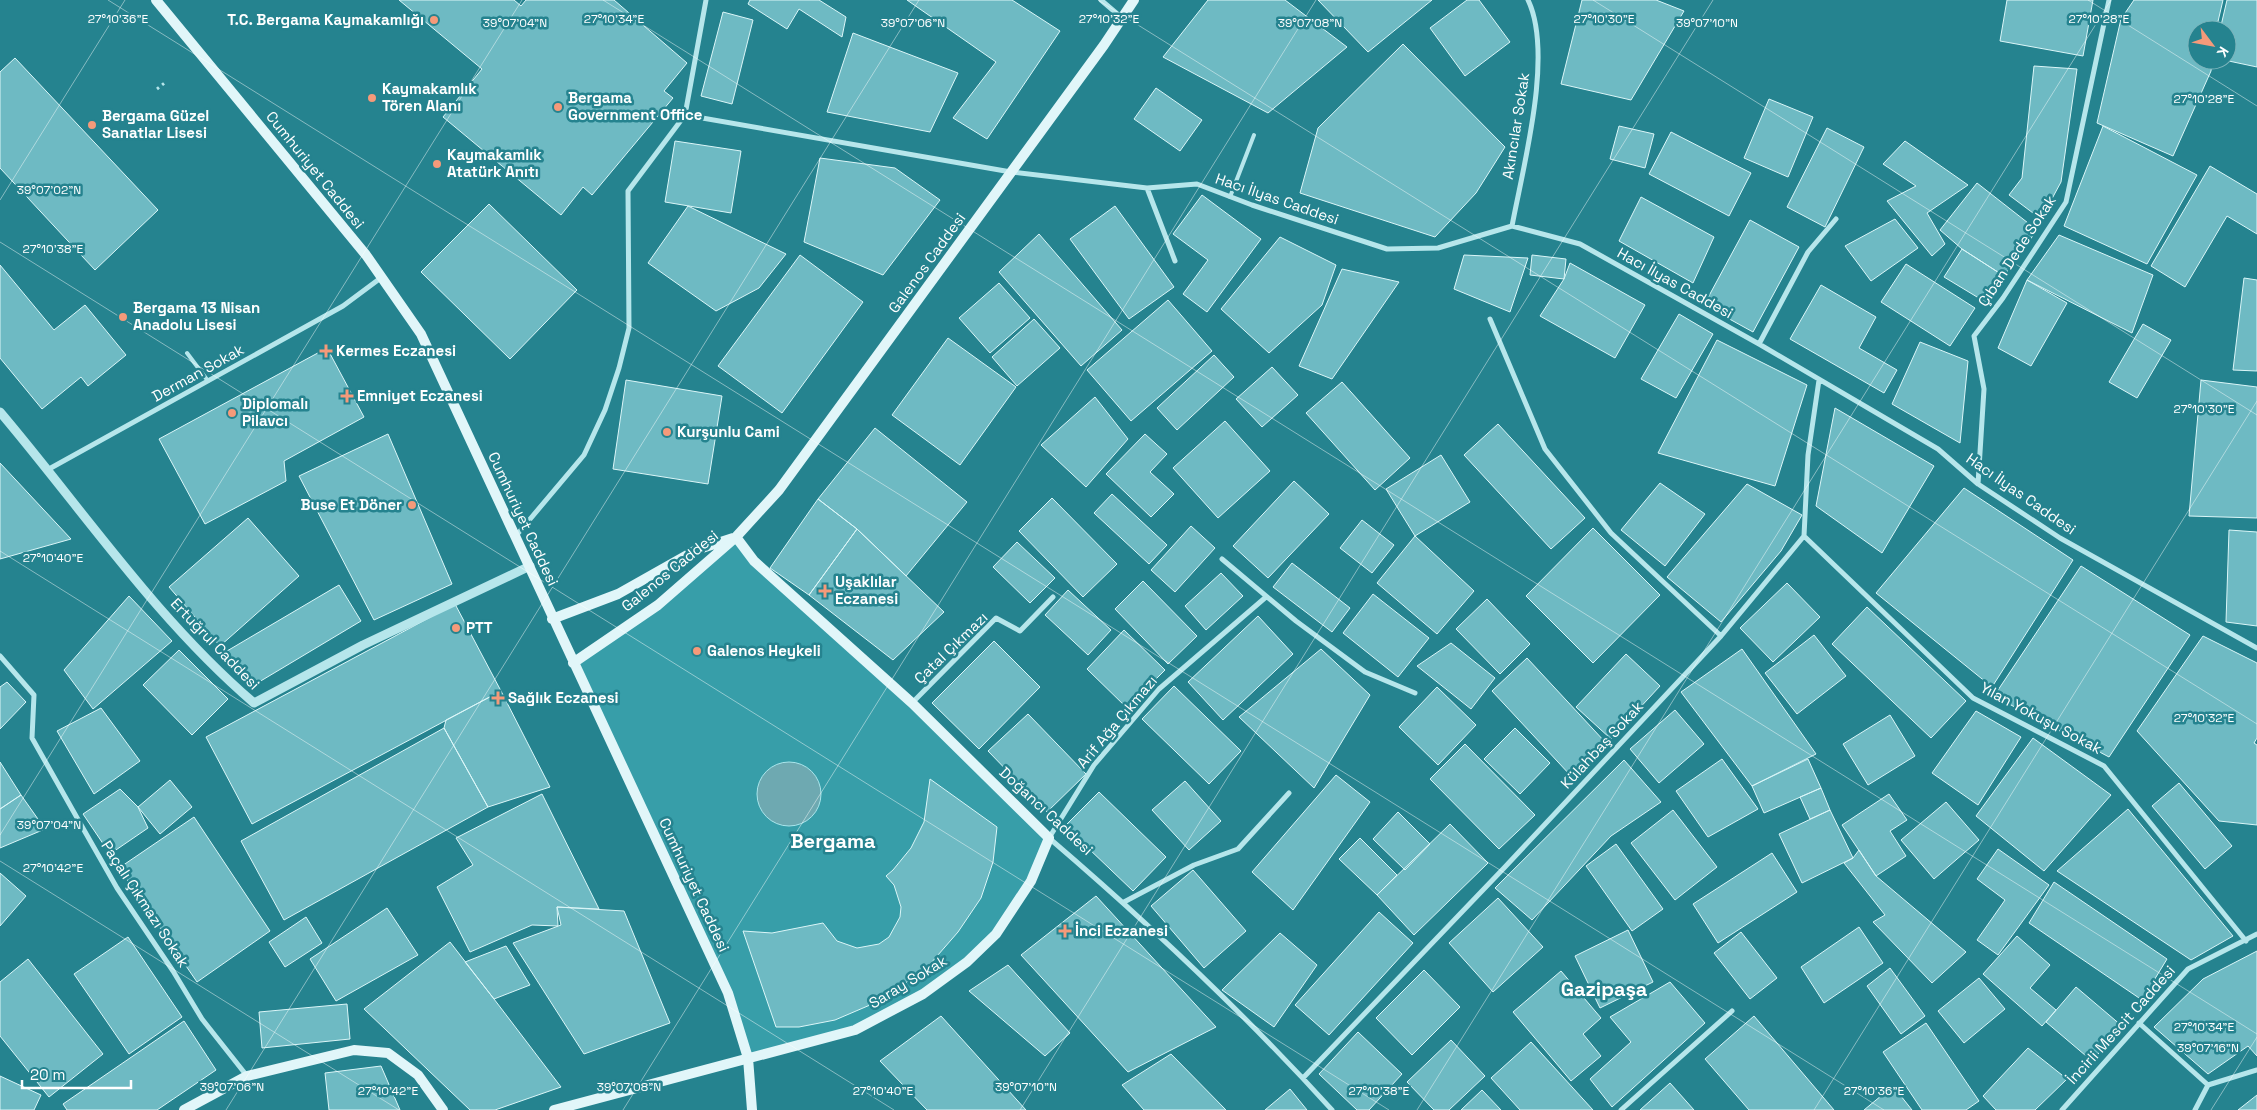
<svg xmlns="http://www.w3.org/2000/svg" width="2257" height="1110" font-family="'Space Grotesk',sans-serif">
<style>
.green{fill:#379ea9}
.water{fill:#6ea9b1;stroke:#aae6ec}
.building{fill:#6ebac3;stroke:#dbf6f8}
.lines{fill:none;stroke-linecap:round;stroke-linejoin:round}
.path{stroke:#b6e6eb;stroke-width:3;stroke-dasharray:2.5 4;stroke-linecap:butt}
.service{stroke:#b6e6eb;stroke-width:4}
.minor{stroke:#b6e6eb;stroke-width:5}
.tertiary{stroke:#b6e6eb;stroke-width:9}
.secondary{stroke:#e1f6f9;stroke-width:10}
.ticks{fill:none;stroke:#fff;stroke-width:1;stroke-opacity:0.45}
.poi-dot{fill:#f59a7a;stroke:#25838f;stroke-width:2}
.labels{text-anchor:middle;stroke-width:5;stroke-linejoin:round;paint-order:stroke}
.poi-label{font-size:15px;font-weight:bold;fill:#fff;stroke:#25838f;text-anchor:start}
.street-label{font-size:15px;fill:#fff;stroke:#25838f}
.district-label{font-size:20px;font-weight:bold;fill:#fff;stroke:#25838f}
.ticks-label{font-size:12px;text-anchor:middle;fill:#fff;stroke:#25838f;stroke-width:5;stroke-linejoin:round;paint-order:stroke}
</style>
<rect width="100%" height="100%" fill="#25838f"/>
<path class="green" d="M736,537L1049,838L996,934L967,962L859,1028L748,1058L728,993L573,663L613,635Z"/>
<path class="water" d="M757 794a32 32 0 1 1 64 0a32 32 0 1 1-64 0Z"/>
<path class="building" d="M399,0H514L521,6L526,0H614L687,63L664,91L673,98L592,195L583,187L561,215L443,117L482,69Z
M750,0H819L846,17L842,37L799,9L787,29L748,4Z
M907,0H1012L1060,31L987,139L953,118L996,62Z
M1208,0H1285L1347,47L1268,113L1163,57Z
M1318,0H1432L1368,52Z
M1467,0H1479L1510,42L1465,76L1430,28Z
M1582,0H1656L1684,11L1631,100L1561,84Z
M2007,0H2093L2083,56L2000,41Z
M2134,0H2223L2216,30H2197V60H2212L2211,71L2173,156L2097,123L2121,19Z
M2227,0H2257V67L2224,60H2227V30H2220Z
M723,12L753,20L732,104L701,96Z
M853,33L958,73L930,132L827,112Z
M1403,44L1505,147L1476,193L1435,237L1300,193L1318,128Z
M15,58L158,210L95,270L0,168V72Z
M2034,66L2077,69L2061,182L2041,219L2009,195L2022,178Z
M1156,88L1202,120L1180,151L1134,119Z
M1769,99L1813,117L1788,177L1744,158Z
M1619,126L1654,134L1645,168L1610,159Z
M2103,126L2197,175L2147,264L2064,226Z
M1827,128L1864,147L1825,227L1787,207Z
M1671,132L1751,173L1729,216L1649,174Z
M675,141L741,151L731,213L665,202Z
M1905,141L1968,185L1927,213L1945,244L1932,256L1887,201L1916,186L1883,164Z
M820,158L895,168L940,200L883,275L804,242Z
M2210,166L2257,194V234L2227,216L2185,287L2151,266Z
M1977,183L2037,230L2004,276L1962,249L1940,230Z
M1202,195L1261,239L1207,312L1183,294L1208,260L1173,234Z
M1641,197L1714,237L1693,283L1619,241Z
M489,204L577,290L510,359L421,272Z
M688,206L786,254L759,288L716,311L648,263Z
M1115,206L1174,287L1129,319L1070,239Z
M1895,219L1918,248L1871,281L1845,246Z
M1750,220L1799,247L1753,332L1704,305Z
M1039,234L1122,330L1081,366L999,272Z
M2059,235L2153,275L2132,333L2027,280Z
M1280,237L1336,265L1322,305L1269,353L1221,309Z
M1962,249L2004,276L1987,303L1944,277Z
M800,255L863,302L782,413L718,366Z
M1464,255L1528,258L1510,312L1454,289Z
M1532,255L1566,259L1564,279L1530,275Z
M1570,263L1645,305L1615,358L1540,316L1564,279Z
M1906,264L1975,308L1950,346L1881,302Z
M0,265L54,330L85,305L126,355L88,386L81,377L42,409L0,358Z
M1342,269L1399,282L1332,379L1299,366Z
M2244,278L2257,280V371L2233,370Z
M2027,280L2067,303L2031,366L1998,348Z
M999,283L1030,318L990,353L959,318Z
M1821,285L1876,317L1859,348L1897,370L1884,393L1790,339Z
M1168,300L1212,351L1131,421L1087,370Z
M1679,314L1713,334L1676,398L1641,379Z
M1034,319L1060,348L1017,386L992,357Z
M2143,324L2171,340L2137,398L2109,382Z
M948,338L1016,387L960,465L892,415Z
M1717,340L1807,385L1775,486L1658,453Z
M1920,342L1968,361L1960,443L1892,404Z
M327,348L364,417L284,461L286,481L205,524L159,439Z
M1214,355L1234,377L1177,430L1157,408Z
M1272,367L1298,395L1262,427L1236,399Z
M626,380L722,396L708,484L613,469Z
M2201,380L2257,387V518L2189,516Z
M1342,382L1410,458L1375,490L1306,413Z
M1095,397L1128,439L1086,487L1041,445Z
M1835,408L1934,466L1882,553L1816,506Z
M1225,421L1270,471L1218,518L1173,468Z
M1498,424L1585,518L1551,549L1464,455Z
M875,428L967,502L906,576L857,529L818,499Z
M388,434L452,584L374,620L299,476Z
M1145,434L1167,454L1150,472L1174,494L1151,517L1106,474Z
M1441,455L1470,502L1415,536L1386,489Z
M0,463L71,539L0,559Z
M1294,481L1329,514L1268,578L1233,546Z
M1660,483L1705,514L1665,566L1621,530Z
M1747,484L1802,515L1781,551L1721,622L1667,577Z
M1964,488L2073,560L1992,687L1876,593Z
M1112,494L1167,545L1149,564L1094,513Z
M1052,498L1117,564L1083,597L1019,531Z
M818,499L857,529L809,595L770,568Z
M248,518L299,576L220,646L169,587Z
M1362,520L1394,545L1372,573L1340,548Z
M1191,526L1215,548L1175,592L1151,570Z
M1593,528L1660,595L1593,663L1526,596Z
M857,529L944,612L893,660L809,595Z
M2229,530L2257,532V626L2226,622Z
M1415,536L1474,591L1437,634L1377,583Z
M1017,542L1055,578L1030,603L993,567Z
M1292,563L1350,608L1332,632L1273,587Z
M2081,566L2190,635L2109,757L1994,696Z
M1221,573L1243,596L1206,630L1185,606Z
M1143,581L1197,636L1168,664L1115,609Z
M1787,583L1820,617L1773,662L1740,628Z
M339,585L361,621L249,688L227,651Z
M1068,590L1111,630L1088,655L1045,615Z
M1373,594L1429,638L1398,677L1343,633Z
M129,596L172,641L93,709L64,670Z
M1487,599L1530,644L1500,674L1456,629Z
M455,604L501,691L252,824L206,737Z
M1867,607L1966,701L1931,738L1832,644Z
M1258,616L1293,654L1223,720L1188,682Z
M1124,630L1165,670L1127,708L1087,669Z
M1814,635L1846,676L1797,714L1765,673Z
M2203,636L2257,663V738L2254,743L2257,745V825L2219,821L2137,731Z
M994,641L1040,687L979,749L932,703Z
M1451,643L1495,678L1471,709L1417,666Z
M1321,649L1370,695L1314,788L1239,717Z
M1742,649L1816,754L1752,786L1681,692Z
M179,650L228,699L192,735L143,685Z
M1626,654L1660,686L1611,739L1576,707Z
M1527,658L1606,743L1571,776L1492,691Z
M7,682L26,702L0,729V687Z
M1174,686L1241,751L1209,784L1142,719Z
M1437,687L1476,725L1438,765L1399,727Z
M501,691L550,787L488,807L444,728L446,720Z
M101,708L140,761L94,794L57,731Z
M1675,710L1704,744L1659,783L1630,749Z
M1976,711L2021,737L1978,805L1932,773Z
M1028,714L1086,774L1047,812L988,751Z
M1890,715L1915,756L1868,785L1843,744Z
M444,728L488,807L284,920L241,841Z
M1515,728L1550,763L1520,794L1484,759Z
M2033,738L2111,795L2044,871L1976,816Z
M1465,744L1535,815L1499,849L1430,779Z
M1722,759L1758,809L1708,837L1676,791Z
M1808,759L1821,788L1764,813L1752,786Z
M1624,760L1661,802L1611,836L1532,920L1495,888Z
M0,762L21,795L0,809Z
M1336,775L1370,802L1293,910L1252,872Z
M930,779L997,827L993,862L981,898L958,932L931,963L903,985L870,1005L835,1020L799,1027H776L743,931L772,933L823,923L837,941L857,948L879,944L889,937L900,917L901,907L894,885L886,876L893,870L911,848L924,822Z
M170,780L192,807L160,834L138,807Z
M1185,781L1221,821L1189,850L1152,810Z
M2179,783L2232,846L2205,869L2152,806Z
M1821,788L1830,810L1810,819L1800,797Z
M120,789L138,807L148,828L110,854L83,814Z
M1099,792L1166,857L1133,891L1065,826Z
M542,794L599,909L557,907L558,926L532,925L470,952L437,887L473,865L456,838Z
M1889,794L1907,820L1890,831L1906,856L1876,876L1842,825Z
M21,795L45,829L0,848V809Z
M1946,802L1979,840L1934,879L1901,840Z
M2128,809L2233,936L2191,960L2057,871Z
M1673,810L1717,867L1675,900L1631,843Z
M1830,810L1853,858L1802,883L1779,834Z
M1398,812L1430,844L1405,870L1373,839Z
M194,817L270,931L197,982L119,868Z
M1450,824L1488,863L1414,935L1377,895Z
M1360,838L1397,875L1377,895L1339,859Z
M1616,844L1663,909L1632,931L1586,866Z
M1998,849L2049,885L1998,955L1977,940L2005,900L1977,879Z
M1859,850L1876,876L1966,952L1932,983L1873,922L1885,915L1844,863L1853,858Z
M1772,853L1797,892L1718,943L1693,904Z
M1193,870L1246,931L1204,968L1151,906Z
M0,873L26,896L0,926Z
M2054,882L2167,959L2142,1000L2029,923Z
M1096,896L1216,1027L1128,1072L1021,955Z
M1498,898L1543,947L1493,992L1449,943Z
M557,907L624,911L670,1023L584,1054L513,943L561,925Z
M387,908L418,955L336,1001L310,959Z
M1379,912L1413,943L1329,1035L1295,1005Z
M306,917L322,943L285,967L269,942Z
M1859,927L1883,963L1824,1003L1801,967Z
M1628,930L1653,982L1600,1008L1575,956Z
M1741,932L1777,978L1750,999L1714,953Z
M1280,933L1317,965L1274,1027L1222,990Z
M2017,936L2050,965L2030,988L2056,1010L2042,1026L1983,974Z
M128,937L182,1017L129,1054L74,974Z
M450,942L494,999L561,1087L495,1110H470L364,1009Z
M506,946L530,985L494,999L465,962Z
M2257,951V1056L2248,1046L2208,1074L2154,1027L2203,979Z
M28,959L103,1054L49,1097L0,1036V982Z
M1008,965L1070,1033L1045,1056L969,991Z
M1890,968L1925,1016L1901,1034L1867,986Z
M1424,970L1460,1007L1412,1055L1376,1018Z
M1561,971L1601,1018L1583,1034L1601,1056L1571,1081L1513,1012Z
M1979,978L2005,1009L1964,1043L1938,1011Z
M1670,982L1705,1023L1612,1107L1590,1079L1631,1042L1610,1017Z
M2076,987L2122,1026L2092,1061L2046,1022Z
M347,1004L350,1039L262,1048L259,1012Z
M941,1016L1026,1110H927L880,1061Z
M1754,1016L1834,1110H1749L1705,1059Z
M184,1021L216,1070L157,1110H67L63,1104Z
M1926,1023L1979,1101L1966,1110H1922L1883,1052Z
M1358,1032L1402,1074L1369,1110H1357L1319,1074Z
M1451,1040L1485,1076L1449,1110H1434L1407,1082Z
M1531,1042L1593,1110H1520L1491,1078Z
M2028,1048L2067,1079L2035,1110H1996L1983,1096Z
M1171,1054L1226,1110H1144L1122,1085Z
M381,1066L400,1110H329L325,1073Z
M0,1076L41,1095L34,1110H0Z
M1670,1083L1694,1110H1640Z
M1893,1086L1912,1110H1864Z
M1290,1089L1307,1110H1265Z
M1482,1090L1501,1110H1461Z
M2257,1095V1110H2238Z"/>
<g class="lines">
<path class="path" d="M157,89L167,81"/>
<path class="service" d="M1230,197L1254,135
M187,353L208,381"/>
<path class="minor" d="M1101,0L1122,18
M685,115L1011,172L1147,188L1197,184L1252,205L1387,249L1438,248L1512,226L1580,244L1759,344L1938,449L1978,484L2060,538L2257,648
M1147,188L1175,261
M1512,226C1523,167 1554,54 1528,0
M1490,319L1545,449L1611,533L1721,636
M1759,344L1808,252L1836,219
M49,469L343,306L382,277
M1978,484L1984,389L1974,336L2003,298L2066,202L2109,0
M1804,536L1973,698L2104,766L2246,941
M515,537L584,455L605,410L619,368L629,328L628,191L685,115L706,0
M1222,559L1296,621L1365,672L1415,693
M1266,597L1159,689L1094,765L1049,838C1147,922 1246,1015 1332,1110
M0,656L34,695L32,738L80,823L117,888L173,971L202,1019L247,1076
M912,703L996,618L1020,631L1053,597
M1124,902L1194,865L1238,849L1289,793
M2139,1023L2208,1085L2257,1070
M1303,1078L1504,868L1721,636L1804,536L1808,455L1819,380
M1621,1110L1732,1011
M2062,1110L2188,969L2257,934
M2195,1110L2208,1085"/>
<path class="tertiary" d="M0,412C83,510 156,619 254,703L363,645L530,566"/>
<path class="secondary" d="M156,0L366,255L421,334L728,993L748,1058L752,1110
M552,619L618,594L696,550L733,538
M573,663L658,605L736,537L779,490L1104,45L1134,0
M184,1110L247,1076L354,1050L388,1053L418,1075L443,1110
M554,1110L855,1030L923,994L967,962L996,934L1031,881L1049,838L912,703L754,561L736,537"/>
</g>
<path class="ticks" d="M108,0L1884,1110M603,0L2257,1034M1098,0L2257,724M1593,0L2257,415M2088,0L2257,106M0,200L125,0M0,242L1389,1110M0,551L894,1110M0,835L522,0M0,861L399,1110M226,1110L919,0M623,1110L1316,0M1020,1110L1713,0M1417,1110L2111,0M1814,1110L2257,401M2211,1110L2257,1037"/>
<g class="poi-dot">
<circle cx="434" cy="20" r="5"/>
<circle cx="372" cy="98" r="5"/>
<circle cx="558" cy="107" r="5"/>
<circle cx="92" cy="125" r="5"/>
<circle cx="437" cy="164" r="5"/>
<circle cx="123" cy="317" r="5"/>
<path d="M323.5 343.5h5v5h5v5h-5v5h-5v-5h-5v-5h5z"/>
<path d="M344.5 388.5h5v5h5v5h-5v5h-5v-5h-5v-5h5z"/>
<circle cx="232" cy="413" r="5"/>
<circle cx="667" cy="432" r="5"/>
<circle cx="412" cy="505" r="5"/>
<path d="M822.5 583.5h5v5h5v5h-5v5h-5v-5h-5v-5h5z"/>
<circle cx="456" cy="628" r="5"/>
<circle cx="697" cy="651" r="5"/>
<path d="M495.5 690.5h5v5h5v5h-5v5h-5v-5h-5v-5h5z"/>
<path d="M1062.5 923.5h5v5h5v5h-5v5h-5v-5h-5v-5h5z"/>
</g>
<g class="labels">
<g class="poi-label">
<text x="424" y="25" text-anchor="end">T.C. Bergama Kaymakamlığı</text>
<text x="382" y="94">Kaymakamlık<tspan x="382" dy="17">Tören Alanı</tspan></text>
<text x="568" y="103">Bergama<tspan x="568" dy="17">Government Office</tspan></text>
<text x="102" y="121">Bergama Güzel<tspan x="102" dy="17">Sanatlar Lisesi</tspan></text>
<text x="447" y="160">Kaymakamlık<tspan x="447" dy="17">Atatürk Anıtı</tspan></text>
<text x="133" y="313">Bergama 13 Nisan<tspan x="133" dy="17">Anadolu Lisesi</tspan></text>
<text x="336" y="356">Kermes Eczanesi</text>
<text x="357" y="401">Emniyet Eczanesi</text>
<text x="242" y="409">Diplomalı<tspan x="242" dy="17">Pilavcı</tspan></text>
<text x="677" y="437">Kurşunlu Cami</text>
<text x="402" y="510" text-anchor="end">Buse Et Döner</text>
<text x="835" y="587">Uşaklılar<tspan x="835" dy="17">Eczanesi</tspan></text>
<text x="466" y="633">PTT</text>
<text x="707" y="656">Galenos Heykeli</text>
<text x="508" y="703">Sağlık Eczanesi</text>
<text x="1075" y="936">İnci Eczanesi</text>
</g>
<g class="street-label">
<text transform="translate(1516 126) rotate(-81)" y="5">Akıncılar Sokak</text>
<text transform="translate(315 170) rotate(51)" y="5">Cumhuriyet Caddesi</text>
<text transform="translate(1277 199) rotate(19)" y="5">Hacı İlyas Caddesi</text>
<text transform="translate(2017 251) rotate(-57)" y="5">Çıban Dede Sokak</text>
<text transform="translate(927 263) rotate(-54)" y="5">Galenos Caddesi</text>
<text transform="translate(1675 283) rotate(29)" y="5">Hacı İlyas Caddesi</text>
<text transform="translate(198 373) rotate(-29)" y="5">Derman Sokak</text>
<text transform="translate(2021 494) rotate(35)" y="5">Hacı İlyas Caddesi</text>
<text transform="translate(523 519) rotate(65)" y="5">Cumhuriyet Caddesi</text>
<text transform="translate(670 571) rotate(-39)" y="5">Galenos Caddesi</text>
<text transform="translate(215 644) rotate(46)" y="5">Ertuğrul Caddesi</text>
<text transform="translate(951 648) rotate(-44)" y="5">Çatal Çıkmazı</text>
<text transform="translate(2041 718) rotate(28)" y="5">Yılan Yokuşu Sokak</text>
<text transform="translate(1117 722) rotate(-50)" y="5">Arif Ağa Çıkmazı</text>
<text transform="translate(1602 745) rotate(-47)" y="5">Külahbaş Sokak</text>
<text transform="translate(1046 811) rotate(43)" y="5">Doğancı Caddesi</text>
<text transform="translate(694 885) rotate(65)" y="5">Cumhuriyet Caddesi</text>
<text transform="translate(145 904) rotate(57)" y="5">Paçalı Çıkmazı Sokak</text>
<text transform="translate(908 982) rotate(-31)" y="5">Saray Sokak</text>
<text transform="translate(2121 1025) rotate(-48)" y="5">İncirli Mescit Caddesi</text>
</g>
<g class="district-label">
<text x="833" y="848">Bergama</text>
<text x="1604" y="996">Gazipaşa</text>
</g>
</g>
<g class="ticks-label">
<text x="118" y="23">27°10'36"E</text>
<text x="614" y="23">27°10'34"E</text>
<text x="1109" y="23">27°10'32"E</text>
<text x="1604" y="23">27°10'30"E</text>
<text x="2099" y="23">27°10'28"E</text>
<text x="515" y="27">39°07'04"N</text>
<text x="913" y="27">39°07'06"N</text>
<text x="1310" y="27">39°07'08"N</text>
<text x="1707" y="27">39°07'10"N</text>
<text x="2204" y="103">27°10'28"E</text>
<text x="49" y="194">39°07'02"N</text>
<text x="53" y="253">27°10'38"E</text>
<text x="2204" y="413">27°10'30"E</text>
<text x="53" y="562">27°10'40"E</text>
<text x="2204" y="722">27°10'32"E</text>
<text x="49" y="829">39°07'04"N</text>
<text x="53" y="872">27°10'42"E</text>
<text x="2204" y="1031">27°10'34"E</text>
<text x="2208" y="1052">39°07'16"N</text>
<text x="232" y="1091">39°07'06"N</text>
<text x="629" y="1091">39°07'08"N</text>
<text x="1026" y="1091">39°07'10"N</text>
<text x="388" y="1095">27°10'42"E</text>
<text x="883" y="1095">27°10'40"E</text>
<text x="1379" y="1095">27°10'38"E</text>
<text x="1874" y="1095">27°10'36"E</text>
</g>
<g transform="translate(2212 45) rotate(122)"><circle r="24" fill="#25838f" stroke="#7cb5bc"/>
<path d="M0-4L9 19L0 12L-9 19Z" fill="#f59a7a"/>
<text y="-8" font-size="14" font-weight="bold" text-anchor="middle" fill="#ffffff">K</text>
</g>
<path d="M22 1080v8h109v-8" fill="none" stroke="#ffffff" stroke-width="2.5"/>
<text x="30" y="1080" font-size="15" fill="#ffffff" stroke="#25838f" stroke-width="4" paint-order="stroke">20 m</text>
</svg>
